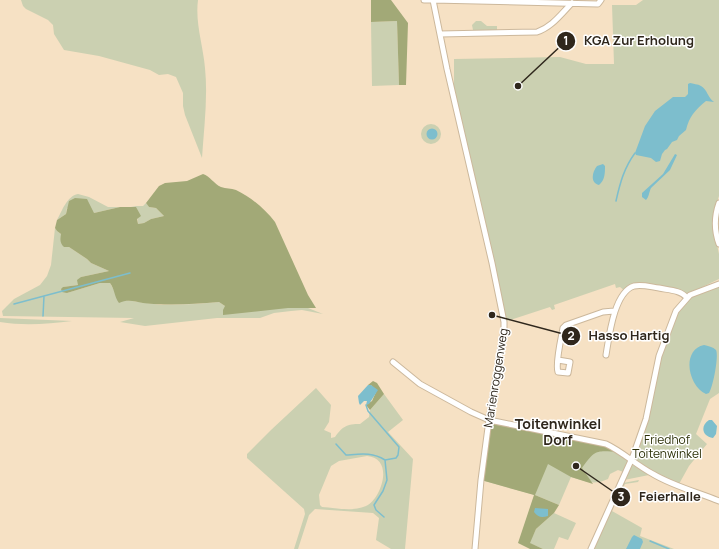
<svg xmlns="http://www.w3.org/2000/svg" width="719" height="549" font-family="Manrope,sans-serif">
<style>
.green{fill:#cbd0b1;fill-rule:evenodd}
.forest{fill:#a2a977}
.water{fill:#7dbecd}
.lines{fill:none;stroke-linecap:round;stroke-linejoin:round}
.stream{stroke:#7dbecd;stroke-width:1.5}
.minor-casing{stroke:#ccb89c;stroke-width:7}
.minor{stroke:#fff;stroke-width:5}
.labels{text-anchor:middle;stroke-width:3;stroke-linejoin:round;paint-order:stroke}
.street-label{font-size:12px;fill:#2f271c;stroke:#fff}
.park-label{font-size:12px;fill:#2c3007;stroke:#fff}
.quarter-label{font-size:14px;font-weight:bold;fill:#2f271c;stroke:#fff}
.leader{fill:none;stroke:#2f271c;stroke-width:1.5}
.callout-dot{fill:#2f271c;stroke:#fff;stroke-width:1.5}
.mark-label{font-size:12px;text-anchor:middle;font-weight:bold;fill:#fff}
.callout-label{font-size:13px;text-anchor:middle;font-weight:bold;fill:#2f271c;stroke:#fff;stroke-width:3;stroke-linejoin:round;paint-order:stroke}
</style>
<rect width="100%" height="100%" fill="#f6e1c4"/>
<path class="green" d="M21,0H198C195,23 203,45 205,68C208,97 204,128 202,158L185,115L183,106V93L176,77L168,74L159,75L150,70L99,56L64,50L54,34L53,25L48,20L26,9L23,6Z
M643,0H719V196C710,223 714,228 719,254C719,262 719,271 719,279L690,293L687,296L640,285L625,291L620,287L616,288L615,284L554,305L555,309L552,310L550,307L504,322L454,98V59L560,57L586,64H614L612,5H636Z
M397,21L399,85L372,86L371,22Z
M476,21H481L487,26H497V31L471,34L473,30L472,25Z
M421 134a10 10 0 1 1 20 0a10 10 0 1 1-20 0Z
M78,194L89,197L108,207H120L94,213L67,208L66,214L57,220C62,211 67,196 78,194Z
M146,203L149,207L156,208L164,216L151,219L144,223L138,224L136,207L131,206H143Z
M55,228L57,231L61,234L69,247L87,259L91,263L109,271L81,277L78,285L63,287L67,293L100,283H110L114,290L125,300L161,305L195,304L219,302L225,306L308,308L323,314L302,310L291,311L274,313L260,318H217L145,326L120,322L134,318L3,316L2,311L14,299L40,285L47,276L51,265Z
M719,284V393L710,399L696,434L707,444L689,466L679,484L657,475L635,459V458L655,372L676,311L687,298Z
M0,318L72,321C48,324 24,326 0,322Z
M316,388L331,405L329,422L324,430L331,433V438L335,437C343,426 347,424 360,424L369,417L370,410L384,394L403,420L388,432L413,459L405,549H391L376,540L379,518L373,513L315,509L309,515L298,549H294L305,514L304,509L247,458V454L271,430ZM367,456C396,459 380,501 366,506C352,512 336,508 322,507L320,505L319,495L331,466L339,461Z
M598,441L631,460L626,473L618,470L610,474L608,479C593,486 586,481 571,477L559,505L535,495L481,480Z
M632,465L635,466L649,475L624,480Z
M639,480L638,482L625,484L612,511L642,528L640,536L674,549H592L623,483Z
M554,513L576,523L568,540L559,537L554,549H543L529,543L536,529Z"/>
<path class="forest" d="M371,0H391L408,23L406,85H399L397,21L371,22Z
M203,174C210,176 214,184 221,187C226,189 231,188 236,190C251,197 265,209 275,222L308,295L316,308H288L223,315V310L225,306L219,302C193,304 169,306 143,303C134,301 127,299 119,303C114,296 115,290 110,283H100L67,293L62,292L61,289L63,287L78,285L77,280L81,277L109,271L91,263L87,259L69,247H64C60,243 60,240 61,234L57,231L55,228L57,220L66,214L69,201L75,198L87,199L94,213L120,207H136L141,216L137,219L138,224L144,223L151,219L164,216L156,208L149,207L146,203L159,186L165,183L187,181Z
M373,381L377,383L384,394L370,410L366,405L372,401L376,392L371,385H368Z
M489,420L598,441L620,452C597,451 596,448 582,468L593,484L571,477L548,464L535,495L559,505L554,513L536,529L530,543L543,549H530L518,543L534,495L481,480Z"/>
<path class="water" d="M690,83C693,84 698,84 701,86C707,89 708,98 714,102L706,101C695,110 689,117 686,130L679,136L677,140L672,142L667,149L665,150L662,154L660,161L656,162L651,158L636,155L635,153L645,126L655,111L673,97H685L688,94V84Z
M426.5 134a5.5 5.5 0 1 1 11 0a5.5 5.5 0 1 1-11 0Z
M675,154L677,155L670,170L651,188C649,192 649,197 646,200L642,197V193L663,174Z
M603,164L605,166C605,173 605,180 599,185C590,183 592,172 597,166Z
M704,345C708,346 713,347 716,350C719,356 713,387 709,393L706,394C688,386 681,350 704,345Z
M368,385H371L378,390L369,404L366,405L367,401H364L360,405L359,403L358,396Z
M709,420H712L717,426L716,434L713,438C702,436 700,426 709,420Z
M535,508L548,509V516C541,518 538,517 534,512Z
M634,535L642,539L643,542L640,549H626L632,537Z"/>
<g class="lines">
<path class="stream" d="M616,201C620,183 624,168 635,153
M14,304L130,273
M43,316L44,296
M366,405L368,411L399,447L398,455L396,458L385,460L387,480L383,491L374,505L376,510L384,517
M336,444L346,455C361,454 372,452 385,460
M650,541L669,549"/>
<defs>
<path id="minor" d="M424,0H433L447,69L492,263L504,322V329L489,420L481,480L475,549
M433,0L598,4L601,0
M440,34L537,32C552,27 561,14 572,3
M719,203C714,217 714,230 719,244
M606,355C609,337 614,292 634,286C642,284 651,287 659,288C668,290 681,290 687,298
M558,360L570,362L568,373L558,372C555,364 561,339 563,328L566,325L603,312L614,311
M393,362L420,384L471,412L489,420L606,444C623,452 636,465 653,474C673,486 697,492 719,501
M591,549L633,456L646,419L659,356L676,311L690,295L719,284"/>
</defs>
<use href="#minor" class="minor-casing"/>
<use href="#minor" class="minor"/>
</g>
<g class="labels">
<g class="street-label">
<text transform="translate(496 378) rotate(-81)" y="4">Marienroggenweg</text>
</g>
<g class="park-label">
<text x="667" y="444">Friedhof<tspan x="667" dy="14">Toitenwinkel</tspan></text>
</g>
<g class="quarter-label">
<text x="558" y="429">Toitenwinkel<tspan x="558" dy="16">Dorf</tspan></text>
</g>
</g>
<path class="leader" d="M518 86L566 41M492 315L571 336M576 466L621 497"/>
<g class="callout-dot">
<circle cx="518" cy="86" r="4"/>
<circle cx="492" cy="315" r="4"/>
<circle cx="576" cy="466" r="4"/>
<circle cx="566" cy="41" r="10"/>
<circle cx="571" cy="336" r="10"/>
<circle cx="621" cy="497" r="10"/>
</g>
<g class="mark-label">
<text x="566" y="45">1</text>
<text x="571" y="340">2</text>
<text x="621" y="501">3</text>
</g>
<g class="callout-label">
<text x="639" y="45">KGA Zur Erholung</text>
<text x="629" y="340">Hasso Hartig</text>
<text x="670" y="501">Feierhalle</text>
</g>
</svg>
